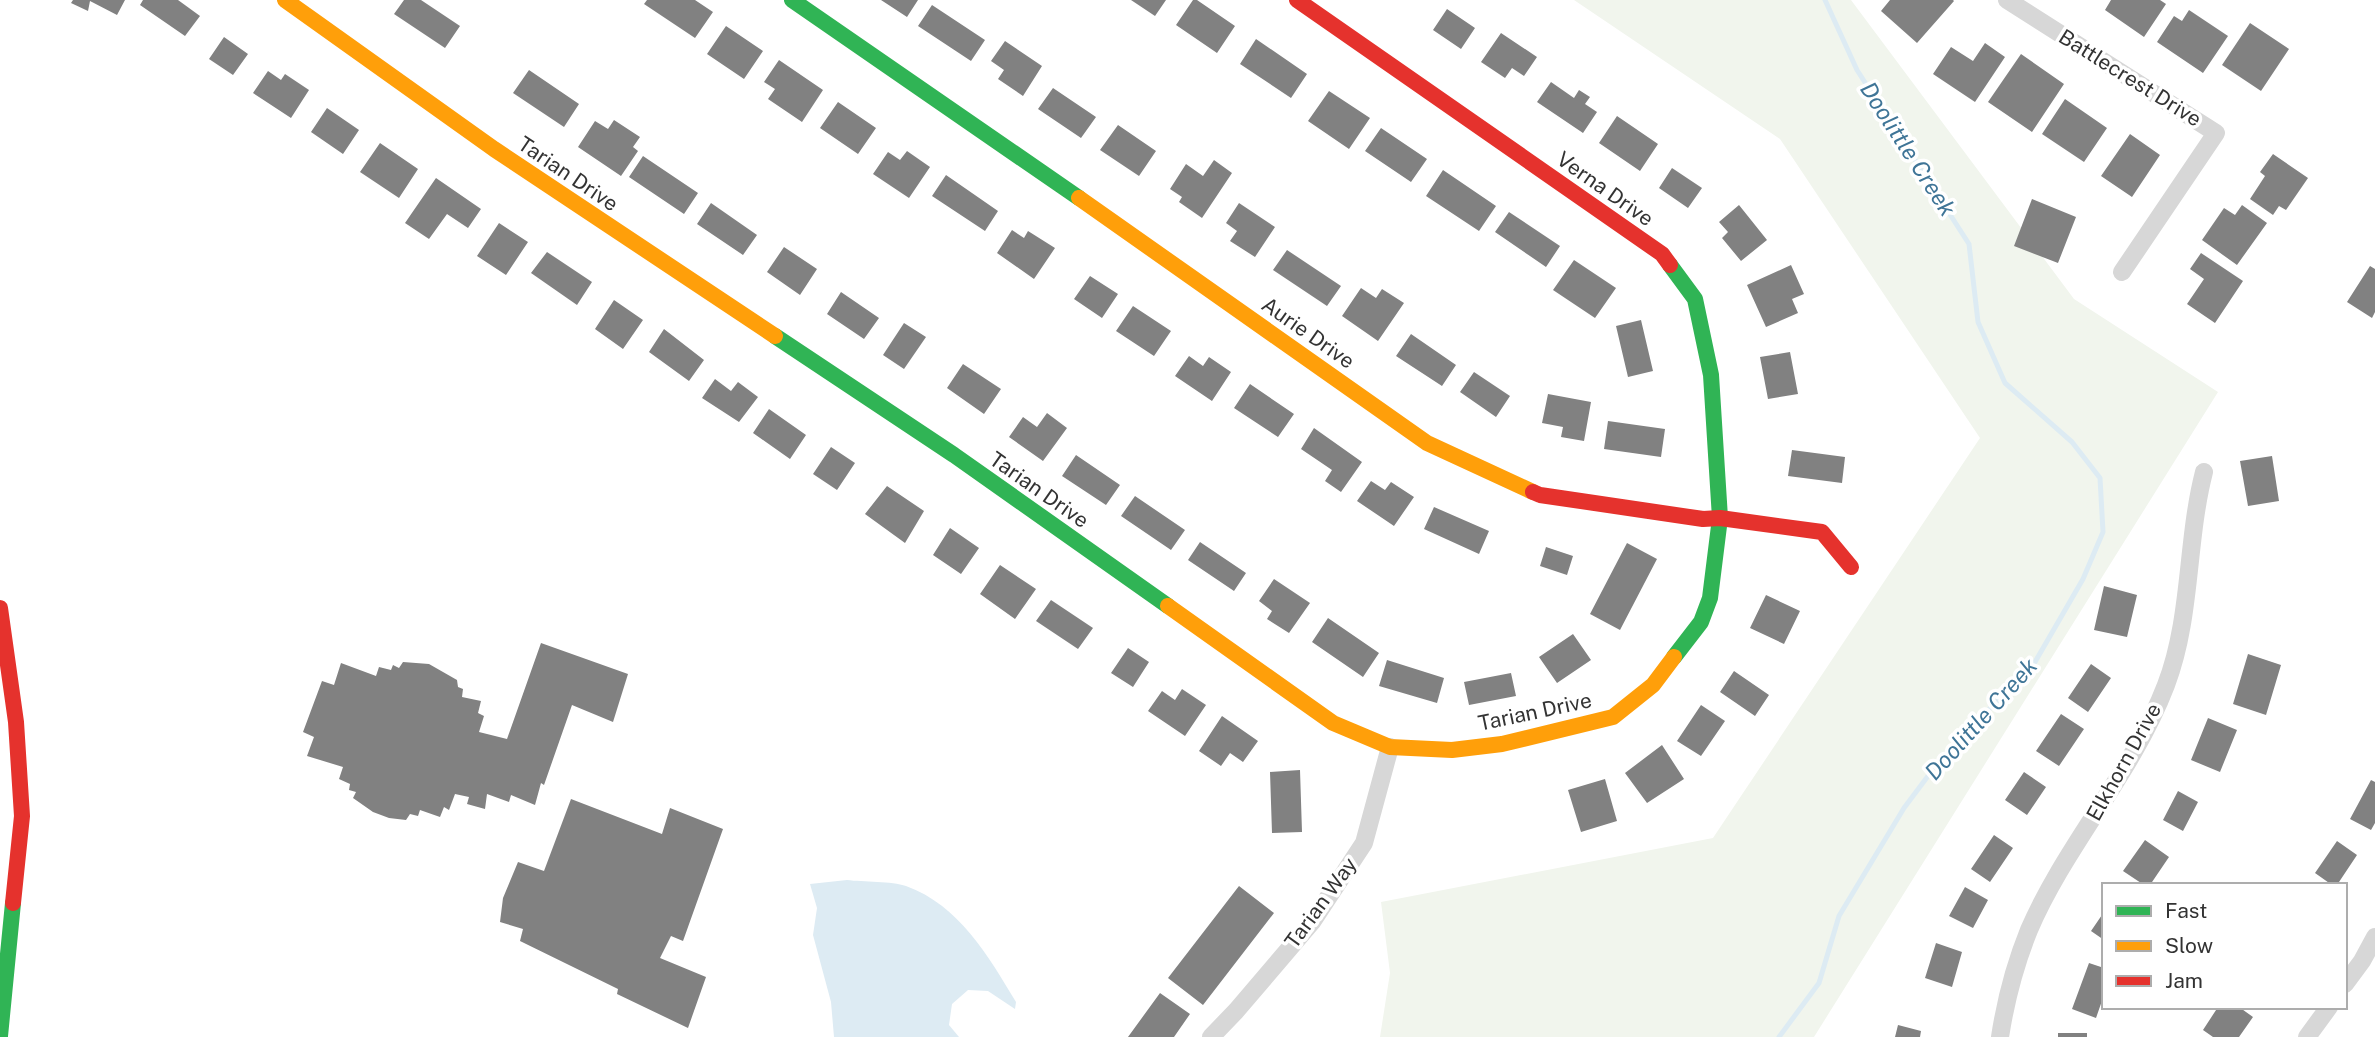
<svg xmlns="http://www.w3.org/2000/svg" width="2375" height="1037" font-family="'Public Sans',sans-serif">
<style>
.green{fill:#f1f5ed}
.water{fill:#ddebf3}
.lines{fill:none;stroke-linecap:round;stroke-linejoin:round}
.stream{stroke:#ddebf3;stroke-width:5}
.building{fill:#818181}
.street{stroke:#d7d7d7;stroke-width:18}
.fast{stroke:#30b455;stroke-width:16}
.slow{stroke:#ff9f0a;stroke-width:16}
.jam{stroke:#e5322d;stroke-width:16}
.labels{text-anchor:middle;stroke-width:7;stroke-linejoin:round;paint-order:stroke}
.street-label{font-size:21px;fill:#333;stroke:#fff}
.water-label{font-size:23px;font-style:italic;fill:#3f7597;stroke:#fff}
</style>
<rect width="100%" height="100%" fill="#fff"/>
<path class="green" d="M1574,0H1851L2074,299L2218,392L1814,1037H1380L1390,973L1381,902L1713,838L1980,438L1780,139Z"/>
<path class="water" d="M847,880C863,882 892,881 906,886C959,905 989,957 1016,1002L1015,1009L988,991L968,990L952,1004L949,1025L959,1037H834L831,1002L813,935L817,908L810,884Z"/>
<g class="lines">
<path class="stream" d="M1779,1037L1819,983L1839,916L1904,808L1940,760L2035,662L2083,579L2103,532L2100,478L2072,442L2005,383L1978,322L1969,244L1857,70L1825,0"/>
</g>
<path class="building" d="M73,0H125L117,15L90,1L88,11L71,3Z
M143,0H178L200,16L185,36L140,5Z
M404,0H421L460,26L445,48L394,14Z
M647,0H695L713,12L695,38L644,4Z
M881,0H918L907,17Z
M1131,0H1166L1155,16Z
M1193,0H1197L1235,26L1217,53L1176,25Z
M1890,0H1953L1954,1L1917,43L1881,11Z
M2111,0H2160L2166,4L2144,37L2105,10Z
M932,5L985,40L971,61L918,26Z
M1447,9L1475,28L1461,49L1433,30Z
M2189,10L2228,36L2203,73L2157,42L2174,16L2182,21Z
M2250,23L2289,49L2261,91L2222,65Z
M726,26L763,51L744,79L707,54Z
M1501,33L1537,57L1524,76L1512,68L1505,78L1481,62Z
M224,37L248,54L233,75L209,59Z
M1256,39L1307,74L1291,98L1240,64Z
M1005,41L1042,66L1023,96L998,79L1004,70L991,61Z
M1985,43L2005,57L1975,102L1933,74L1951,47L1973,61Z
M2021,54L2064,84L2032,132L1988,102Z
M779,60L823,90L802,122L768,99L775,89L764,82Z
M529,70L579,104L564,127L513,93Z
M268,71L281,80L285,74L309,90L291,118L253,93Z
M1551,82L1574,98L1579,90L1590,97L1585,104L1597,112L1583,133L1537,102Z
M1053,88L1096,117L1081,138L1038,109Z
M1329,91L1370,118L1349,149L1308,121Z
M2065,99L2107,128L2084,162L2042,134Z
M838,102L876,128L858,154L820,128Z
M327,108L359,130L343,154L311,132Z
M1617,116L1658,144L1640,171L1599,143Z
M614,120L640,137L633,147L638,151L621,176L578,147L595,121L608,129Z
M1118,125L1156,151L1139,176L1100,150Z
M1381,128L1427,159L1411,182L1365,151Z
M2130,134L2160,155L2132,197L2101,176Z
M380,143L418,169L399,198L360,172Z
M907,151L930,167L909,198L873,174L888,152L900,160Z
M2273,154L2308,178L2286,210L2279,206L2273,215L2250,199L2265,176L2260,172Z
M643,156L698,193L684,214L629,177Z
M1214,160L1232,173L1202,218L1179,202L1182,197L1170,189L1186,164L1203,176Z
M1672,168L1702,188L1688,208L1659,188Z
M1443,170L1496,206L1479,231L1426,196Z
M946,175L998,211L985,231L932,196Z
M436,178L481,209L468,228L447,214L429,239L405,223Z
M2032,199L2076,217L2058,263L2014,246Z
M711,203L757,235L743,255L697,224Z
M1239,203L1275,227L1255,257L1230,241L1237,231L1226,223Z
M1739,205L1767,240L1741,261L1722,238L1728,232L1719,222Z
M2242,205L2267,223L2237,265L2202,240L2224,208L2235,215Z
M1509,212L1560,246L1546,267L1495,232Z
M499,223L528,242L506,275L477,256Z
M1012,230L1024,238L1028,231L1055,248L1034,279L997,253Z
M784,247L817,269L800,295L767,272Z
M1287,250L1341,286L1327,306L1273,270Z
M547,252L592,282L577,305L531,273Z
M2201,253L2243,281L2215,323L2187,304L2204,279L2190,269Z
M1574,260L1616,288L1595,318L1553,290Z
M1791,265L1804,294L1792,299L1798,313L1766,327L1747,285Z
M2370,266L2375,269V312L2372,318L2347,302Z
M1090,276L1118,294L1102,318L1074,299Z
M1361,288L1376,298L1382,289L1404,303L1378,341L1342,316Z
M841,292L879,318L864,339L827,314Z
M614,300L643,320L623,349L595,329Z
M1133,306L1171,331L1154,356L1116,331Z
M1641,320L1653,371L1628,377L1616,326Z
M904,323L926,337L904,369L883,355Z
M664,329L704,360L689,381L649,352Z
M1411,334L1456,365L1442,386L1396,356Z
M1790,352L1798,394L1768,399L1760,357Z
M1189,356L1203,366L1209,357L1231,372L1212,401L1175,376Z
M963,364L1001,389L984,414L947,388Z
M1474,372L1510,396L1496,417L1460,392Z
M715,379L731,391L738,382L758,397L739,422L702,398Z
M1250,384L1294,414L1278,437L1234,408Z
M1548,394L1591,402L1584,441L1561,437L1563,427L1542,423Z
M769,409L806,435L790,459L753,433Z
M1047,413L1067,428L1043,461L1009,437L1023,417L1037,427Z
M1608,421L1665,429L1661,457L1604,449Z
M1314,428L1362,462L1341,492L1325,481L1332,470L1301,449Z
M831,447L855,463L837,490L813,474Z
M1792,450L1845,457L1842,483L1788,476Z
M1076,455L1120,485L1106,505L1062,476Z
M2272,456L2279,501L2248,506L2240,461Z
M1371,481L1385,490L1391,482L1414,497L1394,526L1357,501Z
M887,486L924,511L905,543L865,514Z
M1135,496L1185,530L1171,550L1121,516Z
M1434,507L1489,531L1479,554L1424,529Z
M950,528L979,548L961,574L933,555Z
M1200,542L1246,573L1234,591L1188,560Z
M1627,543L1657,559L1620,630L1590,614Z
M1546,547L1573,556L1567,575L1540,566Z
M1000,565L1036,589L1015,619L980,594Z
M1274,579L1310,603L1289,633L1267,619L1272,611L1259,601Z
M2104,586L2137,595L2127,637L2094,630Z
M1766,595L1800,611L1784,644L1750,628Z
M1051,600L1093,628L1078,649L1036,621Z
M1328,618L1379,653L1363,677L1312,642Z
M1573,634L1591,660L1557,683L1539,657Z
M541,643L628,674L613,722L572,705L544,785L541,783L535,805L511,795L509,802L487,794L485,809L467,804L469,797L455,794L449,810L444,807L440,817L420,810L418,816L410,814L406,820L389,818L373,812L353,798L356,792L349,790L350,784L339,779L343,767L307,756L314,737L303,732L322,681L334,685L341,663L376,676L379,667L391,670L393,665L399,668L403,662L429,664L457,680L458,687L463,689L462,697L481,701L478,713L484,716L479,732L507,739Z
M1128,648L1149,662L1133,687L1111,673Z
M2248,654L2281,665L2266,715L2233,704Z
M1387,660L1444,678L1437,703L1379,686Z
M2091,664L2111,678L2088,712L2068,698Z
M1734,671L1769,695L1755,716L1720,692Z
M1511,673L1516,696L1469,705L1464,682Z
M1182,689L1206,705L1185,736L1148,711L1162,691L1175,700Z
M1701,705L1725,721L1701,756L1677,741Z
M2061,714L2084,729L2059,766L2036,751Z
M1222,716L1258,741L1243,762L1230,753L1221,766L1199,751Z
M2208,718L2237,730L2220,772L2191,760Z
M1662,745L1684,779L1647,803L1625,773Z
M1300,770L1302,832L1272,833L1270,772Z
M2024,772L2046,787L2027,815L2005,800Z
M1605,779L1617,821L1581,832L1568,790Z
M2371,780L2375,782V823L2371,830L2350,819Z
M2178,791L2198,802L2183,831L2163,820Z
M571,799L662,834L670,808L723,829L683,941L671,936L660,958L706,977L688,1028L617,994L618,989L520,941L523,929L500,922L503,898L518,862L544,871Z
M1994,835L2013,848L1990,882L1971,869Z
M2145,840L2169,857L2150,885H2144L2123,871Z
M2337,841L2357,855L2337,885H2332L2315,873Z
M1239,886L1274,913L1203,1005L1168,978Z
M1965,887L1988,900L1973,928L1949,916Z
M2104,912V940L2091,931Z
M1936,943L1962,952L1952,987L1925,978Z
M2089,963L2104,968V995L2096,1018L2072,1009Z
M1160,993L1190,1014L1174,1037H1128Z
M2218,1007H2239L2253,1017L2239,1037H2213L2203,1030Z
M1898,1025L1921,1031L1920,1037H1895Z
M2058,1033H2087V1037H2058Z"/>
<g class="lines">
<path class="street" d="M2007,0L2216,133L2122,272
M2345,984L2362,961L2375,937
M1211,1037L1236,1011L1312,922L1364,843L1390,747
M2000,1037C2006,998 2014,967 2029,930C2066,844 2132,774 2166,685C2192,617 2186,542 2204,472
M2307,1037L2329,1007"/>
<path class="fast" d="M792,0L1079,198
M1670,265L1695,299L1711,375L1720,518L1710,598L1701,622L1674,657
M775,336L954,455L1168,606
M0,1036L13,903"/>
<path class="slow" d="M285,0L494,149L775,336
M1079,198L1427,443L1533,492
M1168,606L1333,723L1390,747L1452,750L1502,744L1613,717L1653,685L1674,657"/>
<path class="jam" d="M1297,0L1662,254L1670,265
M1533,492L1540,495L1703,519L1720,518L1822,532L1851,567
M0,608L16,722L22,816L13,903"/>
</g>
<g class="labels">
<g class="street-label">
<text transform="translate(2130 78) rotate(32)" y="7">Battlecrest Drive</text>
<text transform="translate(568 174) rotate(34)" y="7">Tarian Drive</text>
<text transform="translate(1605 189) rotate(35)" y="7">Verna Drive</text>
<text transform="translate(1308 333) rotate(35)" y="7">Aurie Drive</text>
<text transform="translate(1039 490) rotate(35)" y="7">Tarian Drive</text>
<text transform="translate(1535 712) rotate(-12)" y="7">Tarian Drive</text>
<text transform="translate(2124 762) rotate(-61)" y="7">Elkhorn Drive</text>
<text transform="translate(1321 903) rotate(-54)" y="7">Tarian Way</text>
</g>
<g class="water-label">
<text transform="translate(1908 149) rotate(57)" y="8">Doolittle Creek</text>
<text transform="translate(1981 719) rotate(-48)" y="8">Doolittle Creek</text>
</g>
</g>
<rect x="2102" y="883" width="245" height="126" fill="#ffffff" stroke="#adadad" stroke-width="2"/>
<rect x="2116" y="906" width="35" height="10" fill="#30b455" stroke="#adadad" stroke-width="2"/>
<text x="2165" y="918" font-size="21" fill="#333333">Fast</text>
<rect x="2116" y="941" width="35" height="10" fill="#ff9f0a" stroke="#adadad" stroke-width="2"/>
<text x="2165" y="953" font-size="21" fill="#333333">Slow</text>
<rect x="2116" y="976" width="35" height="10" fill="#e5322d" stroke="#adadad" stroke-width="2"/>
<text x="2165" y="988" font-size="21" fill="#333333">Jam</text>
</svg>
